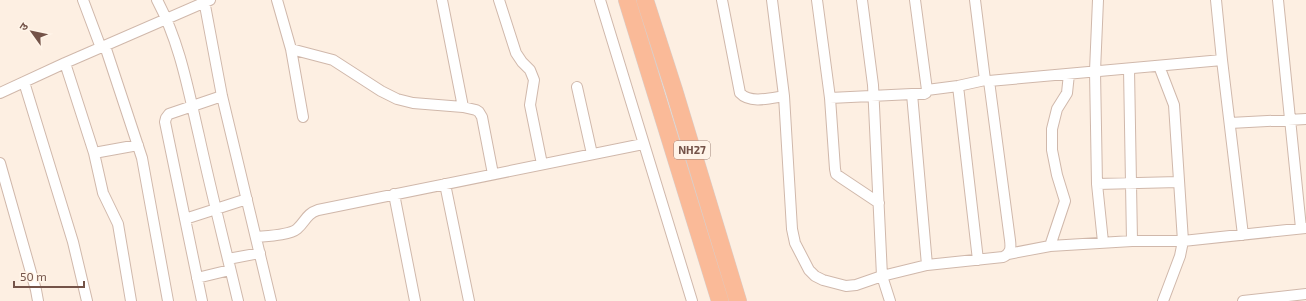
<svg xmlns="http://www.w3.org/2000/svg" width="1306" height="301" font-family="'Exo 2','Noto Sans Devanagari',sans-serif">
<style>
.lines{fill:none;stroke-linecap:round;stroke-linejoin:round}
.minor-casing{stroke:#d0b8ab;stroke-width:12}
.trunk-casing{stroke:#d8cfcc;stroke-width:18}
.minor{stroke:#fff;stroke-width:10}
.trunk{stroke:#faba98;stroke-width:17}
.labels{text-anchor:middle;stroke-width:3.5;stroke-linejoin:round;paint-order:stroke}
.shield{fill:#fff4e8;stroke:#9e8378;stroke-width:1}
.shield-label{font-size:11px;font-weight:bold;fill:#745348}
</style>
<rect width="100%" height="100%" fill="#fdefe2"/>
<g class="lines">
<defs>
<path id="minor" d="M83,0L101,48
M157,0C180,43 188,89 199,136C211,191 225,246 238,301
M204,0L222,96L271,301
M277,0L291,49L303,117
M442,0L463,107
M499,0L516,53L522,62L530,70L534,80L530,105L542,164
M600,0L692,301
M722,0L740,93C750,104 771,98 784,96
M772,0L784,96L792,229L795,243L809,270L815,276L823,280L846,286L856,285L882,276L927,265L1003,257C1011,253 1011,248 1010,240L989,81L985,80
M817,0L830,98L835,169L836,174L840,177L879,203
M862,0L873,85L882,276L890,301
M1098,0L1095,71L1097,184L1103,242
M1216,0L1222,60L1243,235
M1278,0L1301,228
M105,46L142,158L168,301
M291,49L333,60L381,91L397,99L413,103L463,107L476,110L479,112L482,117L493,174
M65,63L94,153L103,193L118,224L131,301
M1159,66L1174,105L1183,241L1180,256L1163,301
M1129,69L1132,241
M1069,74L1067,93L1057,109L1052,129V150L1057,175L1065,201L1050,246L1132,241H1183L1306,228
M989,81L1222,60
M24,82L73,242L87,301
M958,86L978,260
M577,87L592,154
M927,90L958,86L985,80L975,0
M0,93L65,63L210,0
M912,94H924L926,93L927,90L915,0
M830,98L912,94L927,265
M1230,123L1306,119
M94,153L138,145
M0,163L36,290L38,301
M445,184L469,301
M1097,184L1179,182
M394,194L415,301
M185,219L247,199
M257,237C267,236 290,235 297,229C306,221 306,214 318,210L643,144
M1008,254L1050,246
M228,259L260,253
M197,278L230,270
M202,301L165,122L166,118L169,114L222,96
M1243,301L1306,294"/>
<path id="trunk" d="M627,0L720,301
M645,0L674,90L738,301"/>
</defs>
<use href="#minor" class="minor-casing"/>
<use href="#trunk" class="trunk-casing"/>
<use href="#minor" class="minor"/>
<use href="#trunk" class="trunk"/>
</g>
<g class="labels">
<rect class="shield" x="674" y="141" width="36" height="18" rx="3"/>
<g class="shield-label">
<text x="692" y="154">NH27</text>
</g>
</g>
<g transform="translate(32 32) rotate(303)" stroke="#fff4e8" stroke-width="3" paint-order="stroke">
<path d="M0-3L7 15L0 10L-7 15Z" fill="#745348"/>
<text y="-6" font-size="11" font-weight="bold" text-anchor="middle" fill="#745348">उ</text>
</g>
<path d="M14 281v6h70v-6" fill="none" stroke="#745348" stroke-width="2"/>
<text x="20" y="281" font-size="12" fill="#745348" stroke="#fff4e8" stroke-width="3" paint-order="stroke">50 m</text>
</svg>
